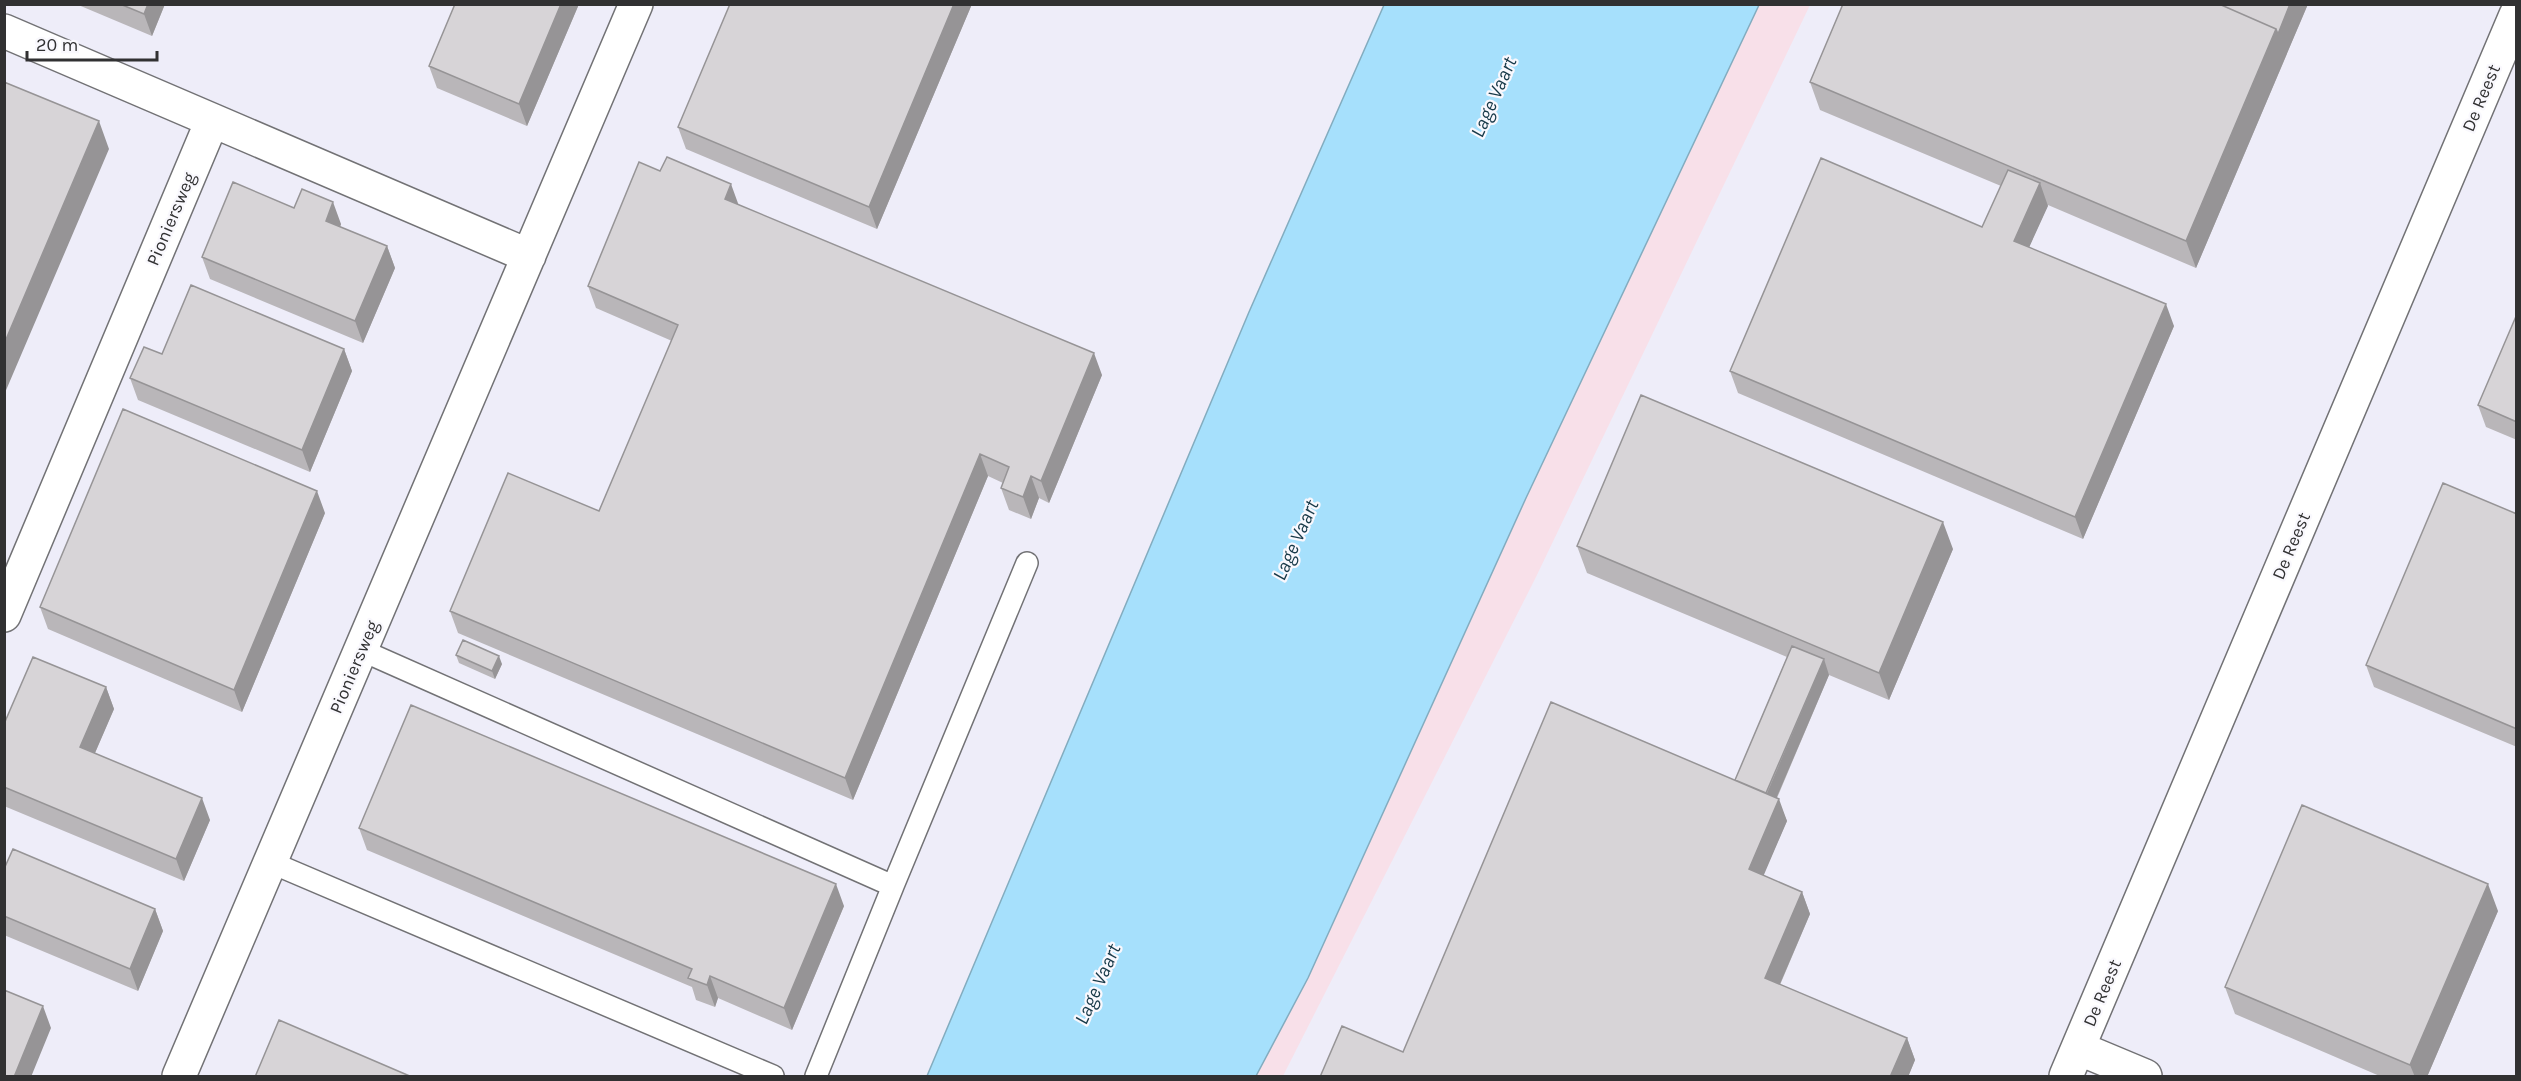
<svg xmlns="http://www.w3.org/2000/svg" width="2521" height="1081" font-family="Karla,sans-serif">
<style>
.built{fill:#eeedf9}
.green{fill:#f8e0e9}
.water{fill:#a6e0fc;stroke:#83acbf;stroke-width:1.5}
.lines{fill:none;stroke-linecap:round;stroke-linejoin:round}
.lane-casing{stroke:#727275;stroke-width:24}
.street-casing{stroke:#727275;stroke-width:36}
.lane{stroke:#fff;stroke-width:21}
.street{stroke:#fff;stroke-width:33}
.wall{fill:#b9b6b9}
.shaded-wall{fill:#969496}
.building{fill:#d7d4d7;stroke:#969496;stroke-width:1.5}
.labels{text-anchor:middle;stroke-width:4.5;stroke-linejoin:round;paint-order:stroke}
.street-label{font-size:18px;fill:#313132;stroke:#f9f8fd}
.water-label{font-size:20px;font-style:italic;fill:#173948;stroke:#f9f8fd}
</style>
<rect width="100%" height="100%" fill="#f9f8fd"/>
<path class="built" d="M5,5H2516V1076H5Z"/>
<path class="green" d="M1759,5H1810L1536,577L1283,1076H1256L1308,978L1526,498Z"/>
<path class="water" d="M1384,5H1759L1526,498L1308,978L1256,1076H927L1249,312Z"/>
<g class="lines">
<defs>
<path id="lane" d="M361,650L893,886L816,1076
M270,862L773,1076
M893,886L1027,563"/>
<path id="street" d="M4,31L529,256
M4,615L212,121
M2078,1048L2145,1076
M179,1076L636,4
M2066,1076L2516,15"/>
</defs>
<use href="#lane" class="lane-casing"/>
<use href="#street" class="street-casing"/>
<use href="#lane" class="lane"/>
<use href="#street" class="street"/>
</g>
<path class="wall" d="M76,4H165L152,36Z
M455,4H579L527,126L437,88L429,66Z
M730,4H972L877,229L686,149L678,127Z
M1843,4H2308L2196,268L2048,205L2029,247L2174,326L2083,539L1738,393L1730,371L1982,227L2001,186L1820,110L1810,82Z
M739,205L1102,375L1049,503L1039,498L1031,519L1009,510L1001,488L1003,483L988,476L853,800L458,633L450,611L599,511L672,341L596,308L588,286Z
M294,208L341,224L340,227L387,246L395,268L363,343L210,279L202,257Z
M2517,314V440L2486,427L2478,405Z
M344,349L352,371L310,472L138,400L130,378L162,354Z
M325,513L242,712L48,629L40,607Z
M2517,514V747L2374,687L2366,665Z
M1577,546L1953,549L1889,700L1829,675L1777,798L1787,821L1763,875L1802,892L1810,914L1780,985L1907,1038L1915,1060L1908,1077H1320L1403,1052L1735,780L1787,657L1587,573Z
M456,655L502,664L495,679L459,663Z
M106,687L114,709L95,753L210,820L184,881L4,806V724Z
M359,828L844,906L792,1030L718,998L715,1007L696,1000L692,987L367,850Z
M4,869L155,909L163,931L138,991L4,935Z
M2498,911L2427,1077H2382L2235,1014L2225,987Z"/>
<path class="shaded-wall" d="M148,4H165L152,36L144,14Z
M561,4H579L527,126L519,104Z
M954,4H972L877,229L869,207Z
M2290,4H2308L2196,268L2186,241L2276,29Z
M99,121L109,149L4,395V344Z
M2040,183L2048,206L2022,263L2014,241Z
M731,184L739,206L725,199Z
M333,202L341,224L334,243L326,221Z
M387,246L395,268L363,343L355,321Z
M2166,304L2174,326L2083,539L2075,517Z
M344,349L352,371L310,472L302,450Z
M1094,353L1102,375L1049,503L1041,481Z
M980,454L988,476L853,800L845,778Z
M1031,476L1039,498L1031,519L1023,497Z
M317,491L325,513L242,712L234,690Z
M1943,522L1953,549L1889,700L1879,673Z
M499,656L502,664L495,679L492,671Z
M1824,659L1829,675L1770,813L1765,798Z
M106,687L114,709L88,769L80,747Z
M202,798L210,820L184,881L176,859Z
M1779,799L1787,821L1757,891L1749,869Z
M836,884L844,906L792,1030L784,1008Z
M2488,884L2498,911L2427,1077H2415L2410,1065Z
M1802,892L1810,914L1773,1000L1765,978Z
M155,909L163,931L138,991L130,969Z
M710,976L718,998L715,1007L707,985Z
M43,1006L51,1028L31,1077H14Z
M1907,1038L1915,1060L1908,1077H1890Z"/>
<path class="building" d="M120,4H148L144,14Z
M455,4H561L519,104L429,66Z
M730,4H954L869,207L678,127Z
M1843,4H2219L2276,29L2186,241L1810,82Z
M2219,4H2290L2278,34L2276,29Z
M4,82L99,121L4,344Z
M667,157L731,184L725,199L1094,353L1041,481L1031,476L1023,497L1001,488L1009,467L980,454L845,778L450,611L508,473L599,511L678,325L588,286L639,162L660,171Z
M1821,158L1982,227L2008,170L2040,183L2014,241L2166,304L2075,517L1730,371Z
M233,182L294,208L302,189L333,202L326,221L387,246L355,321L202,257Z
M191,285L344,349L302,450L130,378L144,347L162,354Z
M2517,314V422L2478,405Z
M1641,395L1943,522L1879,673L1577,546Z
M123,409L317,491L234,690L40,607Z
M2443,483L2517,514V729L2366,665Z
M463,640L499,656L492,671L456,655Z
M1792,646L1824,659L1766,793L1735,780Z
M33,657L106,687L80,747L202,798L176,859L4,787V724Z
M1551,702L1779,799L1749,869L1802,892L1765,978L1907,1038L1890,1077H1320L1342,1026L1403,1052Z
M411,705L836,884L784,1008L710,976L707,985L688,978L692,969L359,828Z
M2302,805L2488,884L2410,1065L2225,987Z
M13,849L155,909L130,969L4,916V869Z
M4,990L43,1006L14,1077H4Z
M279,1020L412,1077H255Z"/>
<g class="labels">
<g class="street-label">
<text transform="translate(2481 98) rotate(-67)" y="6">De Reest</text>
<text transform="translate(171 219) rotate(-67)" y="6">Pioniersweg</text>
<text transform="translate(2291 546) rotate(-67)" y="6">De Reest</text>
<text transform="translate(354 667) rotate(-67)" y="6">Pioniersweg</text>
<text transform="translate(2102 993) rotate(-67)" y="6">De Reest</text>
</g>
<g class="water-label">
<text transform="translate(1493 97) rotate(-66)" y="7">Lage Vaart</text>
<text transform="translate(1295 540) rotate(-66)" y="7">Lage Vaart</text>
<text transform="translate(1097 984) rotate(-66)" y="7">Lage Vaart</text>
</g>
</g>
<rect width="2521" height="1081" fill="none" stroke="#313132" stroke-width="12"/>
<path d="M27 51v9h130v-9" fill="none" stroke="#313132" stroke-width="3"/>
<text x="36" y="51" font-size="18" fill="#313132" stroke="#f9f8fd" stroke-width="4.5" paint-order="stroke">20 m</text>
</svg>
